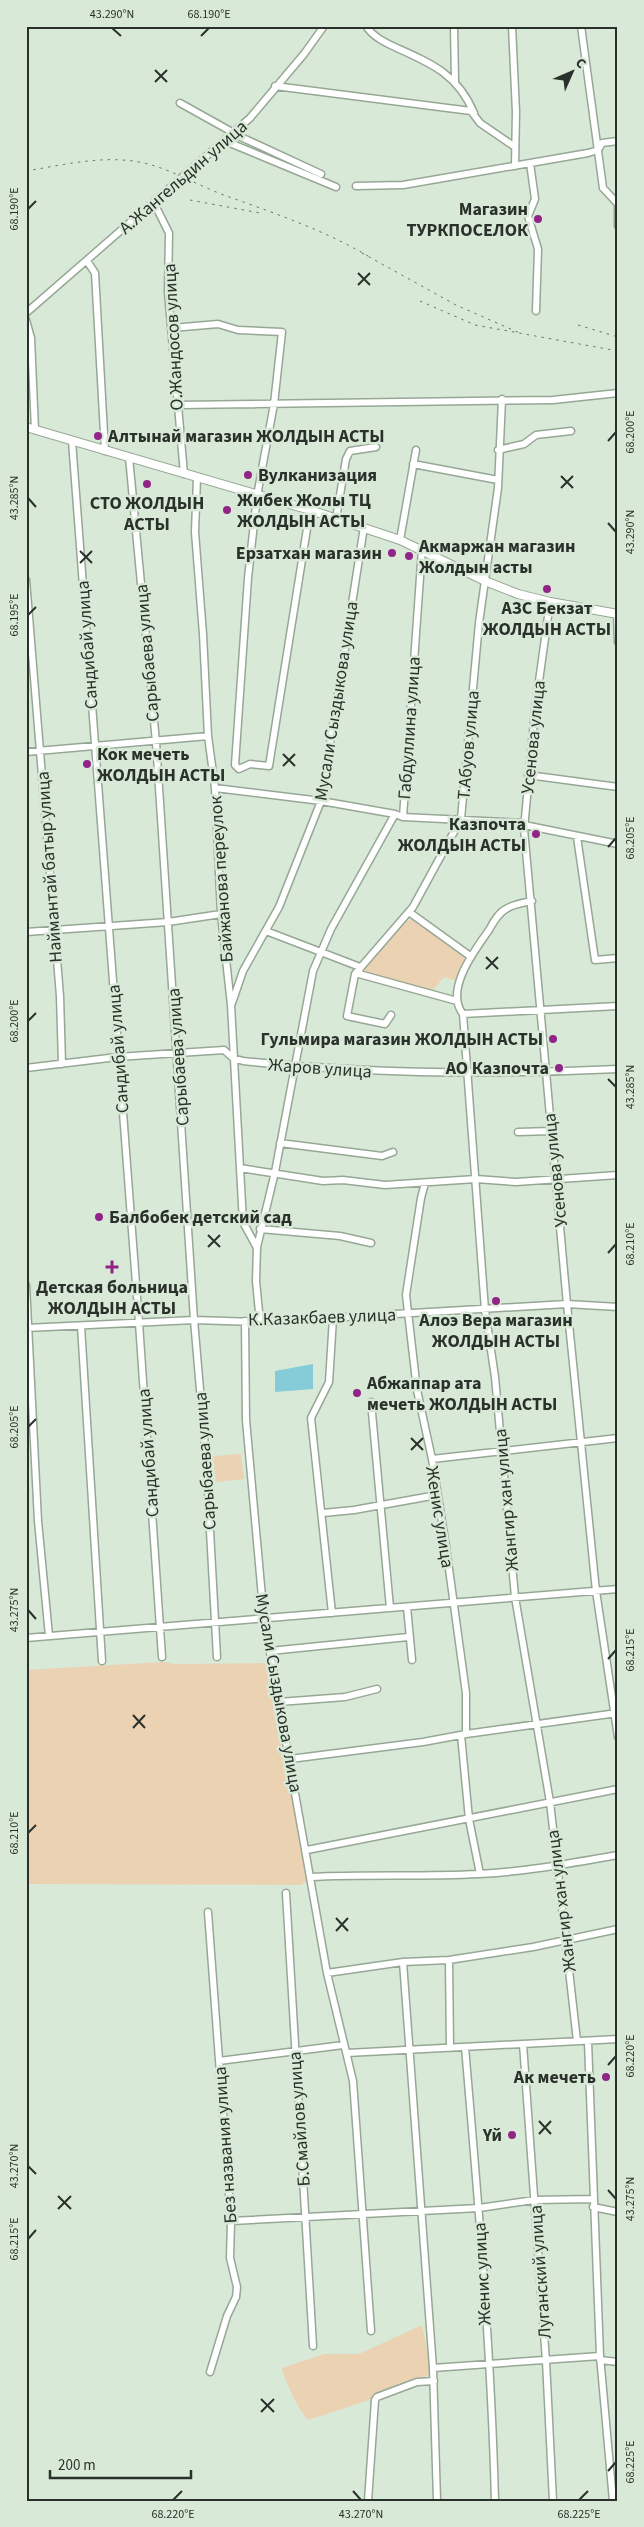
<svg xmlns="http://www.w3.org/2000/svg" width="644" height="2527" font-family="'Source Sans 3',sans-serif">
<style>
.green{fill:#ead2b3}
.water{fill:#86cbd8}
.lines{fill:none;stroke-linecap:round;stroke-linejoin:round}
.minor-casing{stroke:#97a796;stroke-width:9}
.major-casing{stroke:#97a796;stroke-width:10}
.minor{stroke:#fff;stroke-width:6}
.major{stroke:#fff;stroke-width:8}
.rail{stroke:#6b756a;stroke-width:1;stroke-dasharray:2.5 5;stroke-linecap:butt}
.ticks{fill:none;stroke:#2a312a;stroke-width:2}
.poi-dot{fill:#912487;stroke:#d9e9d7;stroke-width:2}
.labels{text-anchor:middle;stroke-width:5;stroke-linejoin:round;paint-order:stroke}
.street-label{font-size:18px;fill:#2a312a;stroke:#d9e9d7}
.poi-label{font-size:18px;font-weight:bold;fill:#2a312a;stroke:#d9e9d7;text-anchor:end}
.neatline{fill:none;stroke:#2a312a;stroke-width:2}
.ticks-label{font-size:12px;text-anchor:middle;fill:#2a312a}
</style>
<rect width="100%" height="100%" fill="#d9e9d7"/>
<path class="green" d="M412,919L466,958L456,981L444,977L433,990L366,973L364,969L405,922Z
M241,1454L244,1479L216,1482L213,1456Z
M164,1662L174,1664L270,1663L307,1881L301,1885L26,1884V1670Z
M422,2325L432,2374L366,2401L308,2420C298,2409 286,2383 282,2368L324,2354H359Z"/>
<path class="water" d="M313,1364V1389L275,1392V1371Z"/>
<g class="lines">
<defs>
<path id="minor" d="M366,26C373,37 386,43 397,48C433,64 458,75 474,113
M454,26L455,82
M512,26L516,112L515,166
M581,26L603,188L618,204V226
M275,86L471,111L480,123L515,147
M180,103L241,137L321,174
M225,141L336,187
M530,163L535,199L528,216L538,249L536,311
M356,186L403,185L588,153L598,150L602,143L618,141
M154,203L169,233L168,292L184,474
M87,261L95,273L105,451
M26,313L250,118L304,54L324,26
M26,320L31,338L35,430
M172,328L218,324L238,330L282,332L274,404L257,496L248,578L235,765L239,769L250,764L269,766L310,510
M177,405L553,400L618,393
M72,441L139,1323L162,1657
M498,450L524,444L536,435L571,431
M129,457L156,742L194,1320L206,1459L217,1657
M413,464L498,480
M197,478L195,532L203,634L208,736L215,788L221,914L231,1005L243,1222L256,1246
M336,519L346,459L350,451L376,447
M400,540L416,450
M26,580L60,996L62,1064
M550,602L535,710L524,829L567,1304L596,1591L618,1737
M617,613L618,642
M26,752L208,736
M528,775L618,787
M215,788L321,801L395,814
M403,817L525,823
M524,825L618,844
M577,837L595,960L618,958
M532,901C523,903 513,904 506,909C498,913 493,923 489,930C475,950 444,990 463,1014L485,1310L495,1377L515,1597L550,1802L577,2041
M409,912L470,956
M266,931L360,967L359,974L457,1001
M26,932L168,922L221,914
M232,1003L243,971L279,907L321,801L364,527
M463,1014L618,1006
M391,1015L385,1024L347,1016L355,974L413,907L461,819L479,623L498,488L502,399
M26,1068L117,1057L224,1050L233,1058L243,1061C368,1074 492,1075 618,1069
M518,1132L552,1131
M280,1143L382,1156L393,1152
M240,1168L323,1181L343,1180L385,1185L476,1179L516,1182L618,1175
M425,1183L421,1198L406,1295L417,1390L432,1459L446,1547L466,1693V1734
M260,1229L340,1236L371,1243
M26,1285L38,1521L49,1636
M245,1321L246,1420L264,1619L327,1973L353,2081L371,2331
M260,1322L256,1281L257,1247L275,1172L313,971L331,929L395,814L403,817L422,549
M81,1326L102,1661
M26,1328L194,1320L260,1322L567,1304L618,1307
M371,1402L390,1608
M432,1459L618,1438
M323,1513L354,1510L437,1495
M407,1607L412,1660
M332,1613L311,1418L329,1382L333,1318
M26,1638L618,1589
M270,1651L408,1637
M279,1702L345,1697L377,1689
M461,1735L469,1819L480,1874
M290,1759L423,1742L466,1734L617,1713
M307,1850L618,1789
M311,1877C367,1874 423,1877 478,1874C525,1872 572,1863 618,1855
M286,1893L313,2346
M208,1912L231,2221L230,2258L237,2287L236,2297L227,2316L210,2372
M449,1960L450,2048
M403,1962L433,2368L437,2501
M327,1973L403,1962L449,1960L533,1947L618,1929
M588,2042L600,2356L613,2501
M523,2044L546,2361L553,2501
M465,2047C478,2198 491,2349 495,2501
M347,2053L618,2039
M219,2061L343,2045
M593,2207L618,2212
M231,2221L479,2208L534,2200L593,2199
M600,2360L618,2362
M433,2368L600,2356
M368,2501L375,2400L377,2397L417,2382L434,2381"/>
<path id="major" d="M26,427L310,510L400,540L485,581L518,594L550,602L618,614"/>
</defs>
<use href="#minor" class="minor-casing"/>
<use href="#major" class="major-casing"/>
<use href="#minor" class="minor"/>
<use href="#major" class="major"/>
<path class="rail" d="M26,171C57,166 90,158 121,160C158,161 188,181 221,194C271,212 322,229 368,256
M190,200L260,213
M362,253L456,305L522,334
M420,301L475,325L618,351
M578,325L618,337"/>
</g>
<path class="ticks" d="M112,28L121,36M201,36L209,28M155,70L167,82M155,82L167,70M28,209L36,201M358,273L370,285M358,285L370,273M608,441L616,432M561,476L573,488M561,488L573,476M28,498L36,507M608,523L616,532M80,551L92,563M80,563L92,551M28,615L36,607M283,754L295,766M283,766L295,754M608,847L616,838M486,957L498,969M486,969L498,957M28,1021L36,1013M608,1079L616,1087M208,1235L220,1247M208,1247L220,1235M608,1253L616,1244M28,1427L36,1419M411,1438L423,1450M411,1450L423,1438M28,1610L36,1619M608,1659L616,1650M133,1715L145,1728M133,1728L145,1715M28,1833L36,1825M336,1918L348,1931M336,1931L348,1918M608,2065L616,2056M539,2121L551,2134M539,2134L551,2121M28,2166L36,2174M608,2190L616,2199M58,2196L71,2209M58,2209L71,2196M28,2239L36,2230M261,2399L274,2412M261,2412L274,2399M608,2471L616,2462M353,2491L361,2500M173,2500L182,2491M579,2500L588,2491"/>
<g class="poi-dot">
<circle cx="538" cy="219" r="5"/>
<circle cx="98" cy="436" r="5"/>
<circle cx="248" cy="475" r="5"/>
<circle cx="147" cy="484" r="5"/>
<circle cx="227" cy="510" r="5"/>
<circle cx="392" cy="553" r="5"/>
<circle cx="409" cy="556" r="5"/>
<circle cx="547" cy="589" r="5"/>
<circle cx="87" cy="764" r="5"/>
<circle cx="536" cy="834" r="5"/>
<circle cx="553" cy="1039" r="5"/>
<circle cx="559" cy="1068" r="5"/>
<circle cx="99" cy="1217" r="5"/>
<path d="M109.5 1259.5h5v5h5v5h-5v5h-5v-5h-5v-5h5z"/>
<circle cx="496" cy="1301" r="5"/>
<circle cx="357" cy="1393" r="5"/>
<circle cx="606" cy="2077" r="5"/>
<circle cx="512" cy="2135" r="5"/>
</g>
<g class="labels">
<g class="street-label">
<text transform="translate(183 177) rotate(-41)" y="6">А.Жангельдин улица</text>
<text transform="translate(173 337) rotate(-93)" y="6">О.Жандосов улица</text>
<text transform="translate(87 645) rotate(-94)" y="6">Сандибай улица</text>
<text transform="translate(147 653) rotate(-95)" y="6">Сарыбаева улица</text>
<text transform="translate(336 701) rotate(-81)" y="6">Мусали Сыздыкова улица</text>
<text transform="translate(409 728) rotate(-86)" y="6">Габдуллина улица</text>
<text transform="translate(533 737) rotate(-84)" y="6">Усенова улица</text>
<text transform="translate(468 745) rotate(-85)" y="6">Т.Абуов улица</text>
<text transform="translate(49 867) rotate(-94)" y="6">Наймантай батыр улица</text>
<text transform="translate(221 879) rotate(-94)" y="6">Байжанова переулок</text>
<text transform="translate(118 1049) rotate(-94)" y="6">Сандибай улица</text>
<text transform="translate(178 1057) rotate(-94)" y="6">Сарыбаева улица</text>
<text transform="translate(320 1068) rotate(4)" y="6">Жаров улица</text>
<text transform="translate(555 1170) rotate(-96)" y="6">Усенова улица</text>
<text transform="translate(322 1317) rotate(-2)" y="6">К.Казакбаев улица</text>
<text transform="translate(148 1453) rotate(-94)" y="6">Сандибай улица</text>
<text transform="translate(205 1461) rotate(-94)" y="6">Сарыбаева улица</text>
<text transform="translate(506 1500) rotate(-95)" y="6">Жангир хан улица</text>
<text transform="translate(440 1517) rotate(81)" y="6">Женис улица</text>
<text transform="translate(279 1693) rotate(80)" y="6">Мусали Сыздыкова улица</text>
<text transform="translate(561 1901) rotate(-97)" y="6">Жангир хан улица</text>
<text transform="translate(299 2119) rotate(-94)" y="6">Б.Смайлов улица</text>
<text transform="translate(225 2145) rotate(-94)" y="6">Без названия улица</text>
<text transform="translate(540 2272) rotate(-94)" y="6">Луганский улица</text>
<text transform="translate(482 2274) rotate(-93)" y="6">Женис улица</text>
</g>
<g class="poi-label">
<text x="528" y="215">Магазин<tspan x="528" dy="21">ТУРКПОСЕЛОК</tspan></text>
<text x="108" y="442" text-anchor="start">Алтынай магазин ЖОЛДЫН АСТЫ</text>
<text x="258" y="481" text-anchor="start">Вулканизация</text>
<text x="237" y="506" text-anchor="start">Жибек Жолы ТЦ<tspan x="237" dy="21">ЖОЛДЫН АСТЫ</tspan></text>
<text x="147" y="509" text-anchor="middle">СТО ЖОЛДЫН<tspan x="147" dy="21">АСТЫ</tspan></text>
<text x="419" y="552" text-anchor="start">Акмаржан магазин<tspan x="419" dy="21">Жолдын асты</tspan></text>
<text x="382" y="559">Ерзатхан магазин</text>
<text x="547" y="614" text-anchor="middle">АЗС Бекзат<tspan x="547" dy="21">ЖОЛДЫН АСТЫ</tspan></text>
<text x="97" y="760" text-anchor="start">Кок мечеть<tspan x="97" dy="21">ЖОЛДЫН АСТЫ</tspan></text>
<text x="526" y="830">Казпочта<tspan x="526" dy="21">ЖОЛДЫН АСТЫ</tspan></text>
<text x="543" y="1045">Гульмира магазин ЖОЛДЫН АСТЫ</text>
<text x="549" y="1074">АО Казпочта</text>
<text x="109" y="1223" text-anchor="start">Балбобек детский сад</text>
<text x="112" y="1293" text-anchor="middle">Детская больница<tspan x="112" dy="21">ЖОЛДЫН АСТЫ</tspan></text>
<text x="496" y="1326" text-anchor="middle">Алоэ Вера магазин<tspan x="496" dy="21">ЖОЛДЫН АСТЫ</tspan></text>
<text x="367" y="1389" text-anchor="start">Абжаппар ата<tspan x="367" dy="21">мечеть ЖОЛДЫН АСТЫ</tspan></text>
<text x="596" y="2083">Ак мечеть</text>
<text x="502" y="2141">Үй</text>
</g>
</g>
<rect width="644" height="2527" fill="none" stroke="#d9e9d7" stroke-width="55"/>
<g transform="translate(572 72) rotate(45)" stroke="#d9e9d7" stroke-width="4" paint-order="stroke">
<path d="M0-4L9 19L0 12L-9 19Z" fill="#2a312a"/>
<text y="-8" font-size="14" font-weight="bold" text-anchor="middle" fill="#2a312a">С</text>
</g>
<path d="M50 2470v8h141v-8" fill="none" stroke="#2a312a" stroke-width="2.5"/>
<text x="58" y="2470" font-size="15" fill="#2a312a" stroke="#d9e9d7" stroke-width="4" paint-order="stroke">200 m</text>
<rect x="28" y="28" width="588" height="2472" class="neatline"/>
<g class="ticks-label">
<text x="112" y="18">43.290°N</text>
<text x="209" y="18">68.190°E</text>
<text transform="translate(14 209) rotate(-90)" y="4">68.190°E</text>
<text transform="translate(630 432) rotate(-90)" y="4">68.200°E</text>
<text transform="translate(14 498) rotate(-90)" y="4">43.285°N</text>
<text transform="translate(630 532) rotate(-90)" y="4">43.290°N</text>
<text transform="translate(14 615) rotate(-90)" y="4">68.195°E</text>
<text transform="translate(630 838) rotate(-90)" y="4">68.205°E</text>
<text transform="translate(14 1021) rotate(-90)" y="4">68.200°E</text>
<text transform="translate(630 1087) rotate(-90)" y="4">43.285°N</text>
<text transform="translate(630 1244) rotate(-90)" y="4">68.210°E</text>
<text transform="translate(14 1427) rotate(-90)" y="4">68.205°E</text>
<text transform="translate(14 1610) rotate(-90)" y="4">43.275°N</text>
<text transform="translate(630 1650) rotate(-90)" y="4">68.215°E</text>
<text transform="translate(14 1833) rotate(-90)" y="4">68.210°E</text>
<text transform="translate(630 2056) rotate(-90)" y="4">68.220°E</text>
<text transform="translate(14 2166) rotate(-90)" y="4">43.270°N</text>
<text transform="translate(630 2199) rotate(-90)" y="4">43.275°N</text>
<text transform="translate(14 2239) rotate(-90)" y="4">68.215°E</text>
<text transform="translate(630 2462) rotate(-90)" y="4">68.225°E</text>
<text x="173" y="2518">68.220°E</text>
<text x="361" y="2518">43.270°N</text>
<text x="579" y="2518">68.225°E</text>
</g>
</svg>
